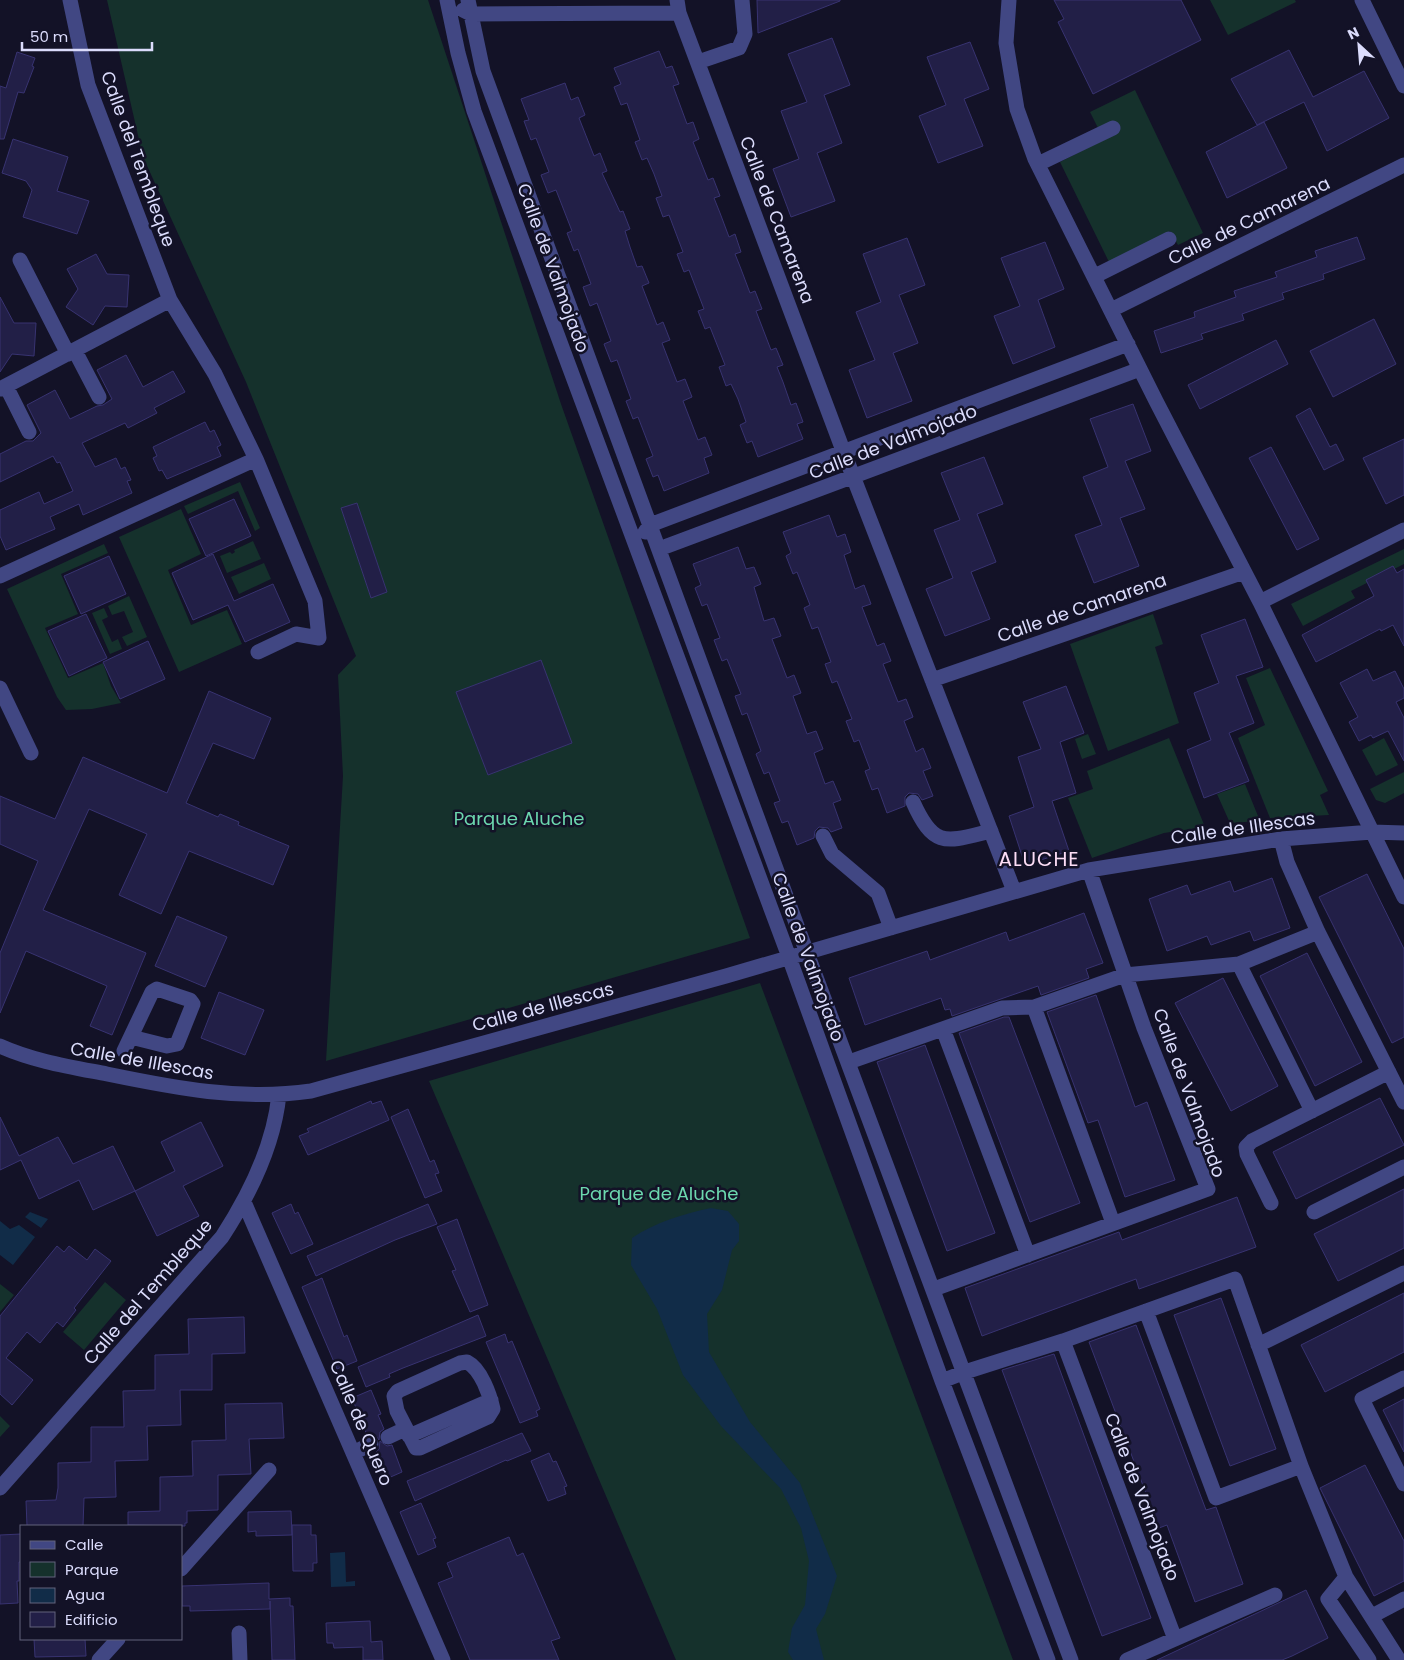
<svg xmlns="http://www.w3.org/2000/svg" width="1404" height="1660" font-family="Poppins,sans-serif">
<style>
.green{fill:#15312c}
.water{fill:#112c48}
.building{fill:#221f47;stroke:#383371}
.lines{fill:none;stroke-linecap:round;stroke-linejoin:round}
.minor{stroke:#414783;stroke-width:15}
.labels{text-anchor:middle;stroke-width:5;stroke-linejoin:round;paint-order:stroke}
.street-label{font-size:18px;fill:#dbdcfc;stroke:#131227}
.park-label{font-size:18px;fill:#6cd8af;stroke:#131227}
.quarter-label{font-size:20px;letter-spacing:1px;fill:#fcddf5;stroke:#131227}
</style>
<rect width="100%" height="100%" fill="#131227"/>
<path class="green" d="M107,0H428L561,404L750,938L326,1061L343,776L338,675L356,656L246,382L143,157Z
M1210,0H1295L1296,2L1228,35Z
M1135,90L1203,233L1178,245L1170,231L1109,262L1060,162L1117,133L1098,128L1090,112Z
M240,482L260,528L255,531L238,491L188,514L184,506Z
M181,509L201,554L168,570L191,625L227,610L242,644L179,672L119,537Z
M253,541L261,559L227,573L220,556L230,552L232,554L235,552L234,550Z
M104,544L108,553L61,574L78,614L45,628L68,678L103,663L111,686L121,703L92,709L66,710L57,697L7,589Z
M1404,549V564L1351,591L1355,598L1303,626L1291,604Z
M264,563L271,579L239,594L231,577Z
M129,596L147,637L127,646L122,637L133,632L124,611L112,615L108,606Z
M104,608L108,617L102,620L112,642L118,639L122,649L110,654L92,613Z
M1153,614L1163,644L1155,647L1179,723L1108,751L1070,644Z
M1270,668L1328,791L1320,795L1329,815L1270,818L1238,738L1265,725L1246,678Z
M1088,734L1096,754L1082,759L1075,739Z
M1169,738L1205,827L1164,833L1092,858L1068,798L1093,789L1087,771Z
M1384,738L1398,765L1376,776L1362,750Z
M1404,772V793L1385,803L1376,800L1370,789Z
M1245,784L1260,821L1230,823L1217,794Z
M760,983L1013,1660H676L429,1081Z
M105,1282L126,1300L84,1350L63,1332Z
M0,1284L14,1295L0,1312Z
M0,1416L10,1426L0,1437Z"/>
<path class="water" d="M711,1208L728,1211L739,1224V1241L732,1250L722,1290L707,1314L709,1352L750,1422L800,1483L837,1576L825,1614L816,1629L824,1660H793L788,1652L792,1628L805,1605L809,1561L801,1528L781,1489L721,1426L683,1375L657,1309L631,1265L632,1238C656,1222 683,1214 711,1208Z
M30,1212L48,1219L41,1228L25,1217Z
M0,1221L10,1229L19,1225L35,1237L13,1265L0,1255Z
M345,1552L346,1582L355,1581V1586L331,1587L330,1553Z"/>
<path class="building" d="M757,0H840V1L758,33Z
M1054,0H1181L1201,40L1093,94L1058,22L1064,19Z
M832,38L850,85L824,95L842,143L817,153L835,201L791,217L773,169L799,159L781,111L807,102L788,54Z
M970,42L989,89L964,99L983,146L938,163L919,116L946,105L927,57Z
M1289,50L1313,97L1364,71L1389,118L1327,151L1304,102L1257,125L1231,79Z
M659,51L666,68L672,66L679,84L673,86L687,124L693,122L699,139L693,142L708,180L713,178L720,196L714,198L720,213L729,237L735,234L741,252L735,254L741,269L750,293L755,291L762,309L756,311L771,350L776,348L783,365L777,367L783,382L791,405L796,403L803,422L797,424L803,439L758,457L752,441L747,443L740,425L746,422L738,399L731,384L726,386L719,367L725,365L710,327L705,329L698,311L704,309L689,270L684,272L677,254L683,252L669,215L663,217L656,198L662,196L654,174L647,158L642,160L635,142L640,140L627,103L621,105L614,87L621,84L614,68Z
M17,52L35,58L32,66L34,67L24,93L18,92L4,139H0V86L6,88Z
M565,83L571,100L578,97L585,115L579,118L594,156L600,153L607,171L602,173L620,212L623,211L630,229L625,231L630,247L637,267L642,266L649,283L642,286L657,325L663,322L670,340L662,343L677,382L685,379L692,397L683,401L698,440L705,437L712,455L704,458L709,473L664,491L658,475L653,477L646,459L653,456L638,417L633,419L626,401L631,399L617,360L611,362L604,344L611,341L597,303L590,306L583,287L591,284L578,249L574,251L567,233L572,231L556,190L548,193L541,175L549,172L536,138L531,140L524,121L529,120L521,99Z
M1264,122L1287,168L1227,198L1206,152Z
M13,139L68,157L57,191L89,201L77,234L23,217L32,190L26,181L2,173Z
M1357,237L1365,259L1323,274L1324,279L1282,293L1284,299L1242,314L1244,320L1201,334L1203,339L1161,353L1154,331L1195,317L1194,312L1236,297L1234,291L1277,277L1275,272L1317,257L1315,251Z
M907,238L925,285L899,295L918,343L893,353L912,401L867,418L849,370L875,360L856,312L881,302L863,254Z
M1045,242L1064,289L1038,300L1055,347L1013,364L994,316L1020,306L1001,258Z
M96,254L107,274L129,275L127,307L105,306L93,325L66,307L78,289L67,269Z
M0,297L14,323H36L34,356L12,354L0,372Z
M1374,319L1396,364L1333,397L1310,351Z
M1276,340L1288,364L1200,409L1188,385Z
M126,355L143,387L173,371L185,392L154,408L157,413L128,428L125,423L82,443L95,467L116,458L121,469L125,467L131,480L127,481L132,493L83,515L79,504L50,517L55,529L6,550L0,536V510L39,492L44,504L73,491L60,462L57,463L53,456L0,482V454L26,441H33L41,433L27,405L55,390L70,419L97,406L103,405L112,399L97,370Z
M1133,404L1151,451L1125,461L1145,509L1120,518L1139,566L1094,583L1075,535L1102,525L1083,477L1108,467L1090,419Z
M1310,408L1330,447L1336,444L1344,460L1324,470L1296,416Z
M205,422L210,432L214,430L221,445L217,447L221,456L167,479L162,470L159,471L153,458L157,456L153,447Z
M1404,439V495L1386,504L1363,458Z
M1271,447L1319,539L1297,550L1249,458Z
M984,457L1003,504L977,514L996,562L971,572L990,619L945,636L926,589L953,578L934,530L960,520L941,473Z
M234,499L251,536L206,556L189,519Z
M357,503L387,592L371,598L341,508Z
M829,515L837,537L845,534L851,552L844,555L855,589L864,585L871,604L862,607L877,646L884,643L891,661L883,664L898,702L906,699L913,717L904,721L916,752L923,748L931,768L923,771L933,796L922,800L918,794L909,793L905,797V806L887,813L878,788L872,790L865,771L870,769L859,740L854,742L846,721L852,719L837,681L832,683L825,664L831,662L818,627L812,629L804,608L810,605L797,572L793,574L786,556L791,553L783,532Z
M738,547L746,569L754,567L761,584L754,587L764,621L774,618L781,636L772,639L787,678L794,675L801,693L793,696L807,734L816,731L823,749L814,753L825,784L833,781L841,800L833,803L842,828L831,832L828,828L819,827L815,831L814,838L797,845L788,821L782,823L774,803L780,801L769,772L764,774L756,754L761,751L747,713L742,715L735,696L741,694L727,659L722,661L714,640L720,638L707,604L702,606L695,588L701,585L693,564Z
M213,554L234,601L273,584L290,622L245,642L228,605L193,620L172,573Z
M109,556L126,594L81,614L64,576Z
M1393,566L1397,573L1404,569V646L1393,625L1381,631L1380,629L1316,662L1302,635L1374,596L1366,580Z
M86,614L107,658L69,676L48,631Z
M1245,619L1263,667L1236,676L1254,723L1229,733L1249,781L1204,798L1187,750L1211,740L1194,693L1219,683L1201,635Z
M148,641L165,679L120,699L103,662Z
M541,660L572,743L488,775L456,692Z
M1367,669L1373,681L1395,671L1404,689V698L1396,702L1404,718V761L1388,731L1373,738L1371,735L1359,741L1349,722L1358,717L1340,683Z
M1066,686L1084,733L1060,742L1076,793L1052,801L1069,851L1025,865L1009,816L1034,807L1018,757L1041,749L1023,702Z
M209,691L271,718L254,759L213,743L186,803L218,817L220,814L239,822L238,825L289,846L273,885L189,851L161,914L119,895L147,834L89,809L43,910L146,953L112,1035L90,1026L107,986L26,951L0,1013V953L38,861L0,844V796L55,819L83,757L167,793Z
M1367,874L1404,949V1037L1392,1043L1319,897Z
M1272,878L1290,928L1254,941L1250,931L1211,945L1207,936L1167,951L1149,899L1187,885L1191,895L1230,881L1234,892Z
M1084,913L1103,963L1086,969L1089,978L1041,995L1038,986L952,1016L950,1009L945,1010L941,998L865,1025L849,978L927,951L930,960L1006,932L1009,941Z
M177,916L227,937L205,987L155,966Z
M1307,953L1362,1062L1315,1086L1260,976Z
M1223,978L1278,1086L1231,1111L1175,1003Z
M219,992L264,1010L245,1055L201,1038Z
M1096,995L1135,1107L1147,1102L1175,1180L1125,1197L1098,1120L1088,1123L1047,1012Z
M1004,1017H1009L1080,1203L1030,1222L959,1033Z
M925,1045L995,1233L947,1251L877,1062Z
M1380,1098L1404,1145L1296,1199L1273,1152Z
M371,1101L372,1104L381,1101L389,1120L308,1155L299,1136L309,1132L307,1129Z
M408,1109L430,1162L434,1160L439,1173L435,1174L442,1191L425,1198L391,1117Z
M0,1117L19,1156L58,1137L73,1164L113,1146L135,1191L93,1210L79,1180L39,1199L21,1160L0,1170Z
M201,1122L223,1166L183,1186L199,1216L157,1236L135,1191L175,1171L161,1142Z
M1404,1189V1248L1338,1281L1314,1234Z
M1237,1197L1256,1247L1139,1289L1136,1279L982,1336L965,1288L1119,1232L1122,1240Z
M291,1204L295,1214L298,1212L313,1244L291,1254L272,1213Z
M428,1204L437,1224L395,1240L316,1276L307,1256Z
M457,1219L488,1305L470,1312L452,1271L456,1270L437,1227Z
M57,1246L64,1252L69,1246L87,1260L95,1249L111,1261L74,1308L76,1310L63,1327L57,1322L40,1343L27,1332L6,1358L33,1380L12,1405L0,1394V1316Z
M322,1278L344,1337L347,1335L357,1361L337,1369L302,1287Z
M1404,1293V1352L1325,1392L1301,1345Z
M1221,1298L1276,1449L1230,1466L1174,1315Z
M478,1315L486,1336L403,1368L389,1374L390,1377L366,1387L358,1367Z
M244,1317L245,1353L212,1354V1390H180L181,1425L147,1426L148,1460L115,1461L116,1497L84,1498L83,1526H27L26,1501L56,1500L58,1488V1463L91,1462V1427H124L123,1391L155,1390V1355L189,1354L188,1319Z
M1136,1325L1206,1510L1216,1507L1243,1584L1195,1602L1167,1525L1159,1528L1089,1342Z
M505,1334L508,1343L512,1341L540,1409L536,1411L538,1416L520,1423L486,1342Z
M1054,1354L1151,1618L1102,1636L1002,1370Z
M371,1390L381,1414L378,1415L384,1429L380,1432L379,1440L376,1436L367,1435L352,1398Z
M1404,1399V1452L1383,1410Z
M282,1403L284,1438L249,1439L251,1474L218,1475V1510L187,1511V1523H185V1526L128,1525V1512L160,1511V1477L193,1476L192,1441L226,1440L225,1404Z
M522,1433L531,1451L507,1461L506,1460L415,1501L407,1481Z
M380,1441L387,1446L392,1445L402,1472L386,1479L375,1453L379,1449Z
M549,1453L553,1462L556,1461L567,1486L564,1487L566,1494L548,1501L531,1461Z
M1365,1465L1404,1541V1581L1374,1596L1320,1488Z
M421,1503L436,1538L433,1539L436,1547L418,1555L400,1512Z
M291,1511L292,1535L256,1536V1531L248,1532V1512Z
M292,1525H311V1535H316L317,1563H313V1571H293Z
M21,1534V1562H19V1581H17L18,1603L0,1604V1535Z
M509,1537L517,1556L523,1553L560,1638L551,1641L559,1660H470L438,1583L453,1577L447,1563Z
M269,1583V1599L290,1598V1606H293L295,1660H272L270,1601V1609L190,1611V1606H182V1586Z
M1306,1590L1328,1638L1292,1656L1282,1660H1157Z
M370,1621L371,1642L382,1641L383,1660H363V1647L334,1648L333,1643H327L326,1623Z
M34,1639H85L86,1656L35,1657Z"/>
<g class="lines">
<path class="minor" d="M70,0L88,85L170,300L215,374L256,459L315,601L319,638L296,634L258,652
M447,0L458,53L474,111L789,957L942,1381L1048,1660
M468,0L483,71L807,953L1071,1660
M677,0L679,13L844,453L1014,891
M1009,0L1006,43L1017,109L1035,159L1156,401L1260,602L1404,897
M1362,0L1404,86
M463,10L471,14L679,13
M698,62L739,48L745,34L742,0
M1038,164L1113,128
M20,260L68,354
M1095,276L1169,239
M1111,310L1404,165
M75,351L99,397
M6,386L29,432
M0,389L170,300
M645,532L650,525L1128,344
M659,549L1140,369
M0,576L256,459
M1260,602L1404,530
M932,680L1244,572
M0,688L31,753
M913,802C934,849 946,842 991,831
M823,836L832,854L878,893L891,928
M1281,839L1287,862L1318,932L1404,1102
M1239,964L1312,1111
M1034,1007L1113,1223
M943,1029L1028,1255
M0,1046C33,1061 71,1067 107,1074C175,1088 241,1101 311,1091L726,976L1089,870L1281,839L1372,832L1404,833
M124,1051L152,992L157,989L190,1000L193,1004L177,1044L167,1046L131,1037
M849,1062L1002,1008L1034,1007L1125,975L1239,964L1318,932
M244,1202L443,1660
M1271,1203L1247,1154L1246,1147L1252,1141L1389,1072
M1314,1212L1404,1167
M934,1289L1208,1189L1144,1028L1089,870
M1146,1311L1216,1498L1301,1466
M1063,1341L1175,1639
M1258,1345L1404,1273
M467,1362C481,1369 490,1395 493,1409L488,1417L420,1448H416L397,1411L394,1396L398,1391L460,1363Z
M1404,1378L1362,1399L1404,1484
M942,1381L965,1372L1063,1341L1235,1279L1301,1466L1346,1577L1399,1660
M409,1436L491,1400
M388,1437L405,1429
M353,1453L371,1444
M0,1488L222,1237C250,1194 274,1146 279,1094
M181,1569L269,1470
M1346,1577L1328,1599L1369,1660
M1372,1616L1404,1599
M239,1633L240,1660
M99,1660L118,1639
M1127,1660L1275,1595"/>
</g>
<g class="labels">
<g class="street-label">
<text transform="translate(138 159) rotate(70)" y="6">Calle del Tembleque</text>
<text transform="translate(777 220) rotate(69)" y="6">Calle de Camarena</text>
<text transform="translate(1249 221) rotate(-26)" y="6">Calle de Camarena</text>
<text transform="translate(553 268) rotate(70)" y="6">Calle de Valmojado</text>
<text transform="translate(893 442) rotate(-21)" y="6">Calle de Valmojado</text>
<text transform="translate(1082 608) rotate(-19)" y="6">Calle de Camarena</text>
<text transform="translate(1243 828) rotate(-8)" y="6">Calle de Illescas</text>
<text transform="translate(808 957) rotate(70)" y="6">Calle de Valmojado</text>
<text transform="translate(543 1007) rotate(-15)" y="6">Calle de Illescas</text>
<text transform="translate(142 1061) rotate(10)" y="6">Calle de Illescas</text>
<text transform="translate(1189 1093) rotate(70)" y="6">Calle de Valmojado</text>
<text transform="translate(148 1292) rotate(-49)" y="6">Calle del Tembleque</text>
<text transform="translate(361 1423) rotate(67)" y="6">Calle de Quero</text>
<text transform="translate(1142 1497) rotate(69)" y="6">Calle de Valmojado</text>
</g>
<g class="park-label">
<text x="519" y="825">Parque Aluche</text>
<text x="659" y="1200">Parque de Aluche</text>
</g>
<g class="quarter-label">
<text x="1039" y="866">ALUCHE</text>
</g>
</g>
<rect x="20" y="1525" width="162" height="115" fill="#131227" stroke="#63637c"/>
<rect x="30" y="1541" width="25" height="8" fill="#414783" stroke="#63637c"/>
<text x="65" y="1550" font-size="15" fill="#dbdcfc">Calle</text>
<rect x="30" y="1562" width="25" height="15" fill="#15312c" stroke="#63637c"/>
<text x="65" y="1575" font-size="15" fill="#dbdcfc">Parque</text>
<rect x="30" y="1588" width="25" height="15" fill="#112c48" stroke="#63637c"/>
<text x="65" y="1600" font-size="15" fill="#dbdcfc">Agua</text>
<rect x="30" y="1612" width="25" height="15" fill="#221f47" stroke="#63637c"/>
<text x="65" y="1625" font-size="15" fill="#dbdcfc">Edificio</text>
<g transform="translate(1359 45) rotate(334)" stroke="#131227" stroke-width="4" paint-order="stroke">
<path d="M0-4L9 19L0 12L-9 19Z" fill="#dbdcfc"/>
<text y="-8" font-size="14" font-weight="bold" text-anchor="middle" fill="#dbdcfc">N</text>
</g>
<path d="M22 42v8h130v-8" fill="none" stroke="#dbdcfc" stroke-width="2.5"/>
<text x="30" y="42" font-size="15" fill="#dbdcfc" stroke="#131227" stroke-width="4" paint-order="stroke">50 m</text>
</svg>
